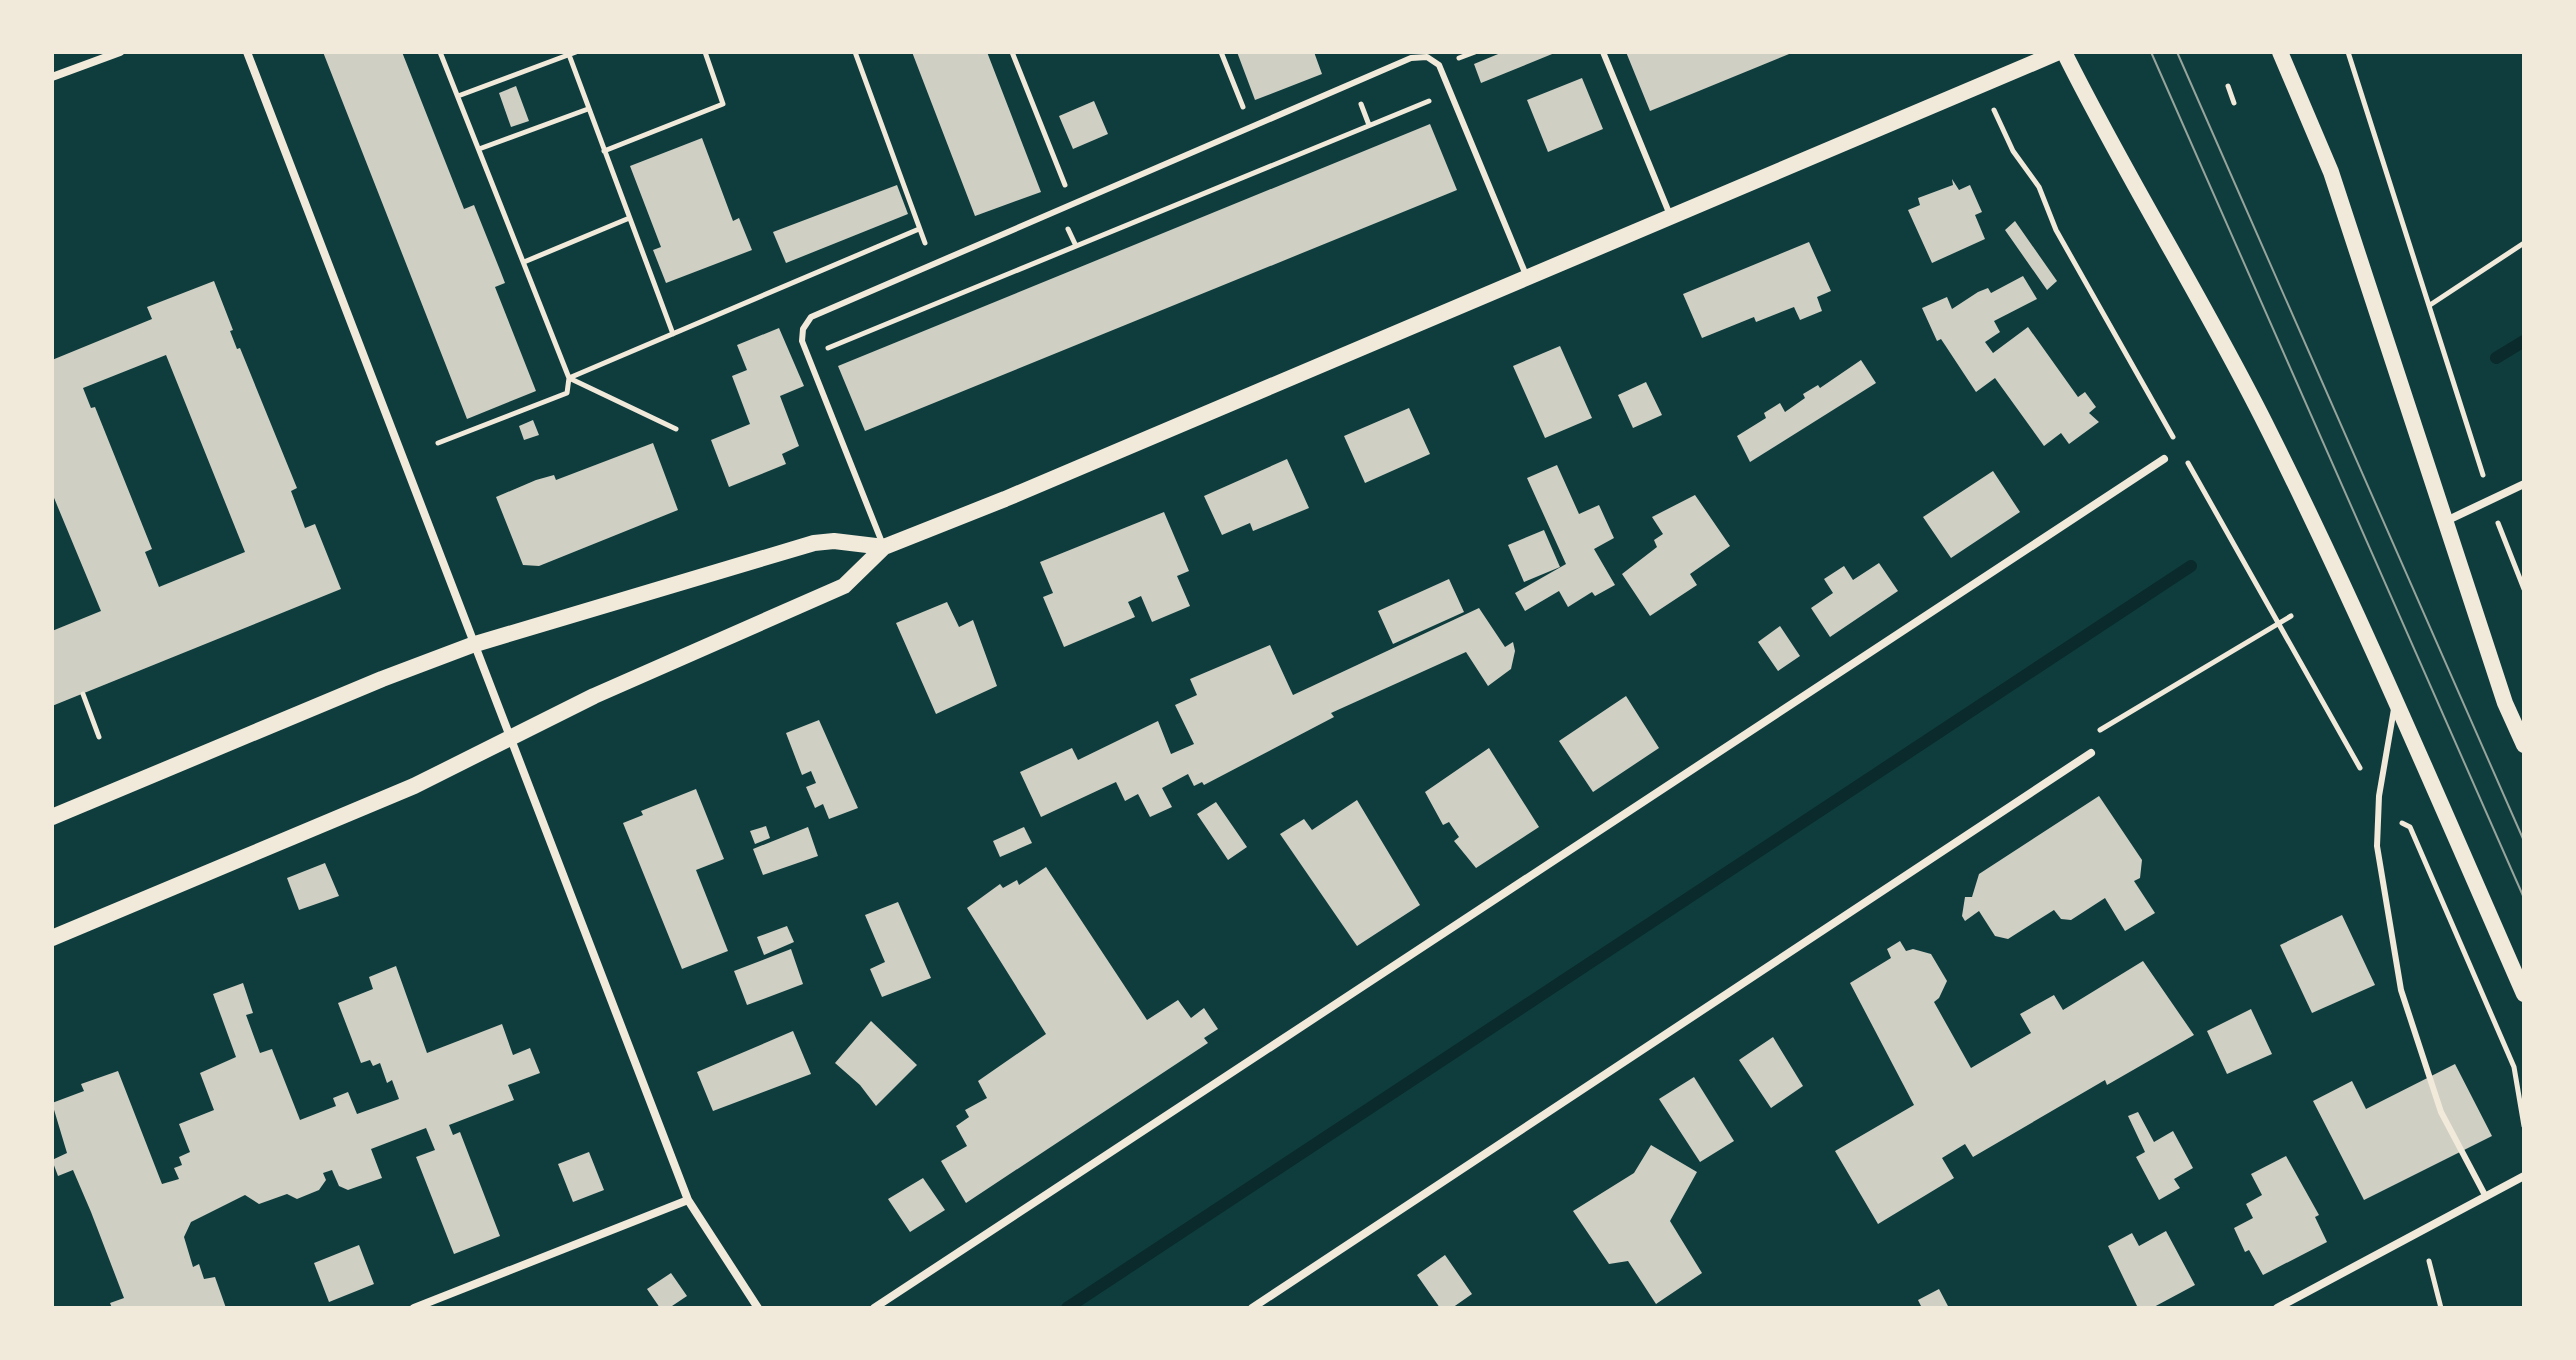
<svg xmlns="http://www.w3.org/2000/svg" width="2576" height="1360" font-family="'Golos Text',sans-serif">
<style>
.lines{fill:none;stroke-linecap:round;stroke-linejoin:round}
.stream{stroke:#0a2a2b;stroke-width:12}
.building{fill:#cfcfc3;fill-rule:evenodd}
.path{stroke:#f1e9da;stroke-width:5}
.service{stroke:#f1e9da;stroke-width:6}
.minor{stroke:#f1e9da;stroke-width:8}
.secondary{stroke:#f1e9da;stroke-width:16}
.tram{stroke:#97a49c;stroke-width:2}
</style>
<rect width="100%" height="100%" fill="#0f3d3e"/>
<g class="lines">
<path class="stream" d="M2496,358L2524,341
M1067,1308L2191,566"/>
</g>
<path class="building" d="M323,52H402L464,209L474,205L500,270L505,283L495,287L536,391L467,419Z
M912,52H987L1041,192L975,216Z
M1237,52H1314L1322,74L1255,100Z
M1503,52H1557L1481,83L1474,64Z
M1626,52H1794L1650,111Z
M1582,78L1603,129L1548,152L1527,100Z
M516,86L529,121L511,127L499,93Z
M1094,101L1108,134L1073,149L1059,116Z
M1430,124L1457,190L865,431L838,366Z
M702,138L733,221L739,218L752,250L666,283L653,250L661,247L630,166Z
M1952,179L1959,190L1970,185L1982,212L1975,215L1985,239L1932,263L1908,210L1920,205L1918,198L1953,185Z
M897,185L908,214L786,263L773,232Z
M2015,221L2057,281L2047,290L2005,230Z
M1809,242L1831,291L1817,297L1822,311L1800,320L1794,307L1756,322L1754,317L1702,338L1683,294Z
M2023,276L2037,299L1994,321L2000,332L1985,342L1993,353L2028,327L2078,397L2085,392L2096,407L2089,413L2099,422L2069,444L2061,433L2044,446L1995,378L1976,392L1945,345L1941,339L1937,341L1922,308L1947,297L1952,309L1978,292L1988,288L1991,293Z
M214,281L233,330L230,331L237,349L240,348L297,488L291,491L305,528L315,524L341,589L52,706V631L101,611L52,493V360L152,319L147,307ZM166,355L245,552L159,587L145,552L152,549L95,407L91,408L83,388Z
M779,328L804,386L780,396L799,446L782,454L786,464L729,487L711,440L750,424L732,376L747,370L737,345Z
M1560,346L1592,418L1545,438L1513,366Z
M1861,360L1876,383L1750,462L1737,436L1766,418L1764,413L1780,403L1785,412L1805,398L1803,394L1818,385L1820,388Z
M1646,382L1662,415L1633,428L1618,395Z
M1409,408L1430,454L1365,483L1344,436Z
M533,420L539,435L524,440L519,426Z
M653,443L678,510L539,566L523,565L496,497L536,480L554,475L556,480Z
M1287,459L1309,508L1253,531L1250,523L1222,535L1204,496Z
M1557,465L1579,514L1599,505L1614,538L1594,549L1615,585L1595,596L1592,592L1568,607L1559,591L1525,611L1515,593L1566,564L1527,478Z
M1993,471L2020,512L1951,558L1923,517Z
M1695,495L1730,546L1690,574L1697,585L1650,616L1622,574L1657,547L1654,540L1663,534L1652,517Z
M1164,512L1189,571L1177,576L1190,606L1152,622L1141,596L1128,602L1135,617L1064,647L1043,597L1053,593L1040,562Z
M1544,530L1560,567L1524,582L1508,545Z
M1879,563L1898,591L1830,637L1811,608L1833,593L1824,579L1844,566L1853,580Z
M1449,579L1464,612L1393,644L1378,611Z
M947,602L959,627L973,620L997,686L936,714L896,623Z
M1479,608L1505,647L1513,642L1515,651L1511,669L1488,686L1466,652L1331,713L1334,717L1204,785L1202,782L1194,786L1188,774L1162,788L1172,807L1150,817L1138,794L1125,801L1116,782L1041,817L1020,772L1072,748L1078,760L1158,721L1171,754L1194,744L1175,705L1197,695L1190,679L1270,645L1293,695Z
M1780,626L1800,656L1778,671L1758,642Z
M1626,696L1659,748L1593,792L1559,741Z
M819,720L858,808L829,819L823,804L815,808L806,787L816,783L811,771L802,775L786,733Z
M1489,748L1539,827L1476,868L1454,841L1459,837L1449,822L1443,825L1425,792Z
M696,789L724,859L696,870L728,951L682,969L623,823L643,815L641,811Z
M2099,796L2142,860L2140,878L2134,881L2155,913L2125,931L2105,898L2071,920L2061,919L2054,910L2008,939L1995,936L1979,911L1965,921L1962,916L1965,897H1972L1979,874Z
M1357,800L1420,905L1357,946L1280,834L1304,819L1312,830Z
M1216,802L1247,847L1228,860L1197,814Z
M766,826L770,838L755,844L750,831Z
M808,827L818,856L763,875L753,849Z
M1024,827L1032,843L1000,857L993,841Z
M325,863L339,896L299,910L287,878Z
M1046,867L1147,1020L1178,1000L1191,1018L1204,1008L1218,1029L1204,1038L1208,1043L966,1203L941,1161L967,1146L956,1126L969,1117L965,1110L987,1098L978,1081L1046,1034L967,908L1000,884L1003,888L1017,880L1019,885Z
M898,902L931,978L882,997L870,969L885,962L865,915Z
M2342,915L2375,985L2312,1013L2280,945Z
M787,926L794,942L764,955L757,937Z
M1900,941L1906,951L1913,949L1931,954L1947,981L1939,998L1934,1002L1971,1068L2031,1033L2020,1014L2054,995L2063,1010L2143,961L2194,1035L2107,1085L2105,1080L1973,1157L1965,1144L1942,1158L1954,1178L1878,1224L1835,1151L1914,1105L1850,983L1891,958L1887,949Z
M791,949L803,984L747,1005L734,971Z
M396,966L427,1053L502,1024L513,1055L530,1048L540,1073L508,1085L514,1100L449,1125L453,1135L460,1132L500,1236L454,1254L416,1157L435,1150L426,1128L371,1149L382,1178L348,1190L339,1186L332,1170L323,1173L326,1180L319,1190L297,1199L287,1194L259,1204L245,1195L191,1222L184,1237L193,1267L199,1264L204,1279L215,1277L226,1308H112L110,1303L124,1298L91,1212L73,1170L58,1176L52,1160L67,1153L52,1103L84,1091L81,1084L118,1071L162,1184L179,1179L174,1168L182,1165L179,1157L190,1152L179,1124L214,1110L200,1073L236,1057L213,994L243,983L253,1013L246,1015L260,1053L272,1049L300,1120L336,1106L333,1098L348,1092L357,1114L399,1099L392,1080L387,1083L380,1063L373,1066L370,1060L361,1063L338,1003L373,989L369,977Z
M2251,1009L2272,1054L2227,1074L2207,1031Z
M871,1021L917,1065L876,1106L860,1085L835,1063Z
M793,1031L811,1074L713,1111L697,1072Z
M1773,1037L1803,1086L1771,1108L1739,1060Z
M2455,1064L2492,1136L2364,1200L2313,1101L2352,1081L2366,1109Z
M1694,1077L1734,1141L1700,1162L1659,1099Z
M2138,1112L2154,1142L2173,1131L2193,1168L2174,1179L2180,1188L2159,1200L2136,1157L2145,1152L2128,1116Z
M1651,1145L1697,1172L1670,1221L1702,1273L1656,1304L1628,1261L1609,1264L1573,1211L1634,1173Z
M589,1152L604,1190L573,1202L558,1164Z
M2286,1156L2319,1215L2315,1217L2327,1242L2263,1275L2249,1250L2245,1252L2234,1228L2253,1218L2246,1204L2262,1195L2251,1174Z
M923,1178L945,1210L910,1232L888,1199Z
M2166,1231L2195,1285L2152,1308H2138L2108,1246L2132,1233L2139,1246Z
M359,1245L374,1284L329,1302L314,1263Z
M1445,1255L1472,1294L1452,1308H1440L1417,1275Z
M671,1273L687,1296L669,1308H660L647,1289Z
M1939,1289L1949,1308H1922L1918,1300Z"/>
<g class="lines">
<path class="path" d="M440,52L569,378L676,429
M568,52L673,334
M855,52L925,243
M1012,52L1065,185
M1221,52L1243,107
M2348,52L2483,475
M1459,58L1475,52
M2228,86L2234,103
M458,96L576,52
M1361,104L1369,125
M1994,110L2013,151L2039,187L2056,230L2173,437
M479,149L588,109
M604,151L723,104L705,52
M1068,229L1076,246
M524,262L627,219
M2430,305L2524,243
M828,348L1429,101
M438,443L567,393L569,378L919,229
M2188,463L2360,768
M2498,523L2524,589
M83,694L99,737
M2100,730L2291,616
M2402,823L2410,827L2514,1067L2524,1126
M2429,1261L2441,1308"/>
<path class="service" d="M1603,52L1670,215
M883,545L802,341L803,329L811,317L1411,58L1427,57L1439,65L1526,275
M2394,709L2379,796L2377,846L2401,990L2441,1112L2486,1197"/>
<path class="minor" d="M247,52L688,1200L758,1308
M52,77L120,52
M2446,521L2524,484
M414,1308L688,1200
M874,1308L2164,459
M1252,1308L2091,753
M2277,1308L2524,1176"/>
<path class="secondary" d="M2064,52C2128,181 2205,302 2269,431C2361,615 2441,805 2524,994
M2280,52L2331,172L2505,703L2524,745
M52,817L382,679L472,645L814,543L834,541L884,547
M52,938L414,786L594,696L844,586L884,547L1005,499L2059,52"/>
<path class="tram" d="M2151,52L2524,898
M2177,52L2524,841"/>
</g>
<rect width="2576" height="1360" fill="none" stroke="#f1e9da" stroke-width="108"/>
</svg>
